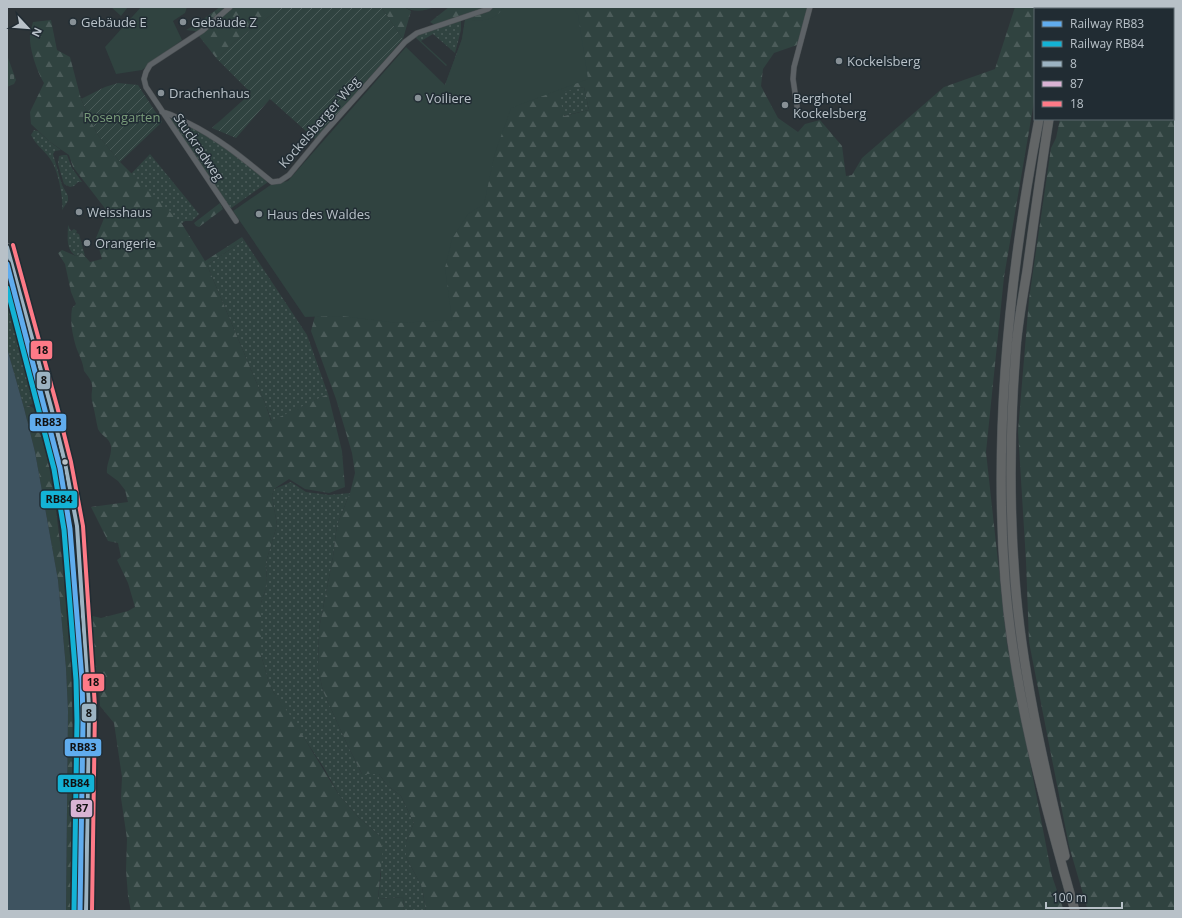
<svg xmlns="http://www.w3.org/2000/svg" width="1182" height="918" font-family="'Open Sans',sans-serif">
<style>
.grass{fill:url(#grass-dots)}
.forest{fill:url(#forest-firs);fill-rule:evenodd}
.cemetery{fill:url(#cemetery-stones)}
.park{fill:#304340}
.garden{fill:url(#garden-furrows)}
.water{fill:#3e5360}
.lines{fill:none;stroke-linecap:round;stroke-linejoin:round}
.street-casing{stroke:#4b5053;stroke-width:6}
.primary-casing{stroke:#4b5155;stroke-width:9}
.highway-casing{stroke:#4a5054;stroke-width:10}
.street{stroke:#5d6266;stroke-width:5}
.primary{stroke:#5f6568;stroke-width:8}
.highway{stroke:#626566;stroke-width:9}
.bus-1-casing{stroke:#212c33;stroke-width:7}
.bus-2-casing{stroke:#212c33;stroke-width:7}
.bus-3-casing{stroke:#212c33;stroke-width:7}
.bus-1{stroke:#9cb3c2;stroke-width:4}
.bus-2{stroke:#d9b3d4;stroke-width:4}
.bus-3{stroke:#fe7a87;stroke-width:4}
.rail-1-casing{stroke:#212c33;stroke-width:8}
.rail-2-casing{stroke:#212c33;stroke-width:8}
.rail-1{stroke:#60acee;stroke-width:5}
.rail-2{stroke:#13b2d5;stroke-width:5}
.poi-dot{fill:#879096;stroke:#212c33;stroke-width:1.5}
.bus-dot{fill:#b8c1c8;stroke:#212c33;stroke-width:1.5}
.labels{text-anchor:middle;stroke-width:3;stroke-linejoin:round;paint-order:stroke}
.poi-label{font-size:13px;fill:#b8c1c8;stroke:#212c33;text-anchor:start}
.park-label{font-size:13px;fill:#799b7a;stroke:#212c33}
.street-label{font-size:13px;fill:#b8c1c8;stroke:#212c33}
.line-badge{stroke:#212c33;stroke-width:1.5}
.pale-badge-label{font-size:11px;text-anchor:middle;font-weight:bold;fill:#111}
</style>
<defs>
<pattern id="grass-dots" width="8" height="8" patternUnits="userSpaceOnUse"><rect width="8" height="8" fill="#304340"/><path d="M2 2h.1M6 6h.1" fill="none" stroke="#4c5c5a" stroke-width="1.8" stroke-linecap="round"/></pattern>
<pattern id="forest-firs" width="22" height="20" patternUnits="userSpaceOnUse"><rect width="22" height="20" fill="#304340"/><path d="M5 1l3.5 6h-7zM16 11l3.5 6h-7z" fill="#4c5c5a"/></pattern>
<pattern id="cemetery-stones" width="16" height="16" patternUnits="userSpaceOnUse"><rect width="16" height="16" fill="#304340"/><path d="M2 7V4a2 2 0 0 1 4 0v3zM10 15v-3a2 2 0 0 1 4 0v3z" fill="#4c5c5a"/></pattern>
<pattern id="garden-furrows" width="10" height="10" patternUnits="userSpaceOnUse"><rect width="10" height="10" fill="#304340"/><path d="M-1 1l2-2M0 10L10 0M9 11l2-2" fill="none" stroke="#4c5c5a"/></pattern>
</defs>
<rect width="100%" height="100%" fill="#2d3438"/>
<path class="grass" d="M461,20V30L455,53L433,34L421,41L447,65L446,66L415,37L434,28Z
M584,87L589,110L563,116L558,92Z
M168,116L200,132L227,149L268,182L230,209Z
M34,130L38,131L50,142L61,150L55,151L53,154L62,185L68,196V201L62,210C64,200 58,171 52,162C47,152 37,147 31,135Z
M150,154L199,214L192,221H185L181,224L131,174Z
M64,155H67L72,168L82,182H78L74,186L70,187L64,184L58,164L59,156Z
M68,225L71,231L74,229L77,231L76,233L79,234L85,256L82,253L76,256C65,249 68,236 68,225Z
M244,240L307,335L328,394L272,422L265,403L207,265Z
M7,286L38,401L24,408L7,348Z
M291,482L306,492L329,495L350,493L337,525L333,557L319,629L318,668L323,691L347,744L362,774H379L387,785L401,796L414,823L406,842V857L422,887L426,911H404L403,897L378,899L381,874L380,836L358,817L339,795L324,768L274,693L269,683L261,655L260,637L261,603L267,585L266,562L277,525L272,496L274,489Z"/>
<path class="forest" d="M220,7H282L234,42L217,59L195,31L186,30L198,23Z
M381,7H404L411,11L403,39Z
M449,7H808L797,45L774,53L763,69L761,86L778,118L798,132L805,124L820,120L842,146L846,176L852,175L862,158L944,87L995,69L1015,7H1050V9H1035V96L1004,277L986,452L1007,644L1052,876L1064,911H426L422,887L406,857V842L414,823L401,796L387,785L379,774H362L347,744L323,691L318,668L319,629L333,557L337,525L350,493L355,473L352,453L336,399L311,331L319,301L445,85L462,39L465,20L464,16L435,25L430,22ZM584,87L589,110L564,116L559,93Z
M1074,7H1175V911H1088L1069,846L1029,642L1026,561L1018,431L1029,299L1051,148L1056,138L1060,119H1173V9H1074Z
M51,20L57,50L70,57L81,99L97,134L120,162L182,224L205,261L242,237L244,240L207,265L265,403L271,421L328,394L342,451L345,487L329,493L305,489L289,479L274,489L272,496L277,525L266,562L267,585L261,603V655L269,683L274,693L292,718L339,795L358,817L380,836L383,847L378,899L403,897L404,911H131L128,896L126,870L127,839L121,798L122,777L114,723L100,706L99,684L93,673L88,615L101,618L128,611L135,607L128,583L117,560L121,557L118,543L108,541L91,507L128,502L125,490L118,481L107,473C106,464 112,456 111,446C109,437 101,436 98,429C96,421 95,413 93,405C88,388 99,389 84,371C83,362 79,355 76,347C72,333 70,322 72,308L76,304L71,292L65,264L58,253L62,250L76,256L82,253L90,262L102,259L96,238L107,211L73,167L69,155L50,142L31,124L30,112L44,83C37,72 29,48 30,35C30,31 32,26 33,22Z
M220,203L223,209L199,227L196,226L194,223Z
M28,406L32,407L34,409L48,461L54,494L63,567L71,659L73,746L70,911H66L68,711L66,668L58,580L35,452L24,408Z"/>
<path class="cemetery" d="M7,55L16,80L14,84L7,87Z"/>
<path class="park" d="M111,7H128L121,16Z
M141,7H187L185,13L173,21L182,40L142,70L116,74L105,47Z
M404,7H435C424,11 415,13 404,7Z
M504,7H573L578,15L588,79L511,108L495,153L484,204L468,214L452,239L445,268L452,320L397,323L342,316L305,317L233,211L272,184L288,181L406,47L445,85L462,39L465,20C483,20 493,23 504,7Z"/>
<path class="garden" d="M282,7H381L403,39L316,140L270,99L236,138L212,128L251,93L217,59L234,42Z
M118,83L138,85L162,122L120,162L97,134L81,99L105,87Z"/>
<path class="water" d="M7,348L24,408L35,452L58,580L66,668L68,711L66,911H7Z"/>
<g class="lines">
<defs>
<path id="street" d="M230,7L202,31L150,65L146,72L144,79L146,87L236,221
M162,112C172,114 179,119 188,123C219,138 245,160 272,182L280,181L289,175L323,134L405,42L417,33L488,9L490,7
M798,113L793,79L794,67L810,7"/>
<path id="primary" d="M7,247L24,306L51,407L65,463L77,526L89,707L86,911"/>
<path id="highway" d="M1059,9V7
M1068,9V7
M1039,119C1010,270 993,426 1005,580C1014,693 1044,803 1075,911
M1049,119C1041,169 1034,220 1027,271C1023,296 1018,322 1016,348C1010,425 1009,503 1015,580C1022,673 1044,765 1065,856"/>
</defs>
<use href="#street" class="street-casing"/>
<use href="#primary" class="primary-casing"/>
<use href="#highway" class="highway-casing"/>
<use href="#street" class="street"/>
<use href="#primary" class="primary"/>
<use href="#highway" class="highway"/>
<defs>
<path id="bus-1" d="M7,247L51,407L65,463L77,526L89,707L86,911"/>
<path id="bus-2" d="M7,269L59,464L71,527L83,707L80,911"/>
<path id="bus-3" d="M13,245L57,406L71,462L83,526L95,707L92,911"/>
</defs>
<use href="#bus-1" class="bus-1-casing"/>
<use href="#bus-2" class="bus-2-casing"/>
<use href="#bus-3" class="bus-3-casing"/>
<use href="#bus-1" class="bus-1"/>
<use href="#bus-2" class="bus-2"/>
<use href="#bus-3" class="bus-3"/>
<defs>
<path id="rail-1" d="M7,264L60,468L70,529L82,680L83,721L80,911"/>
<path id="rail-2" d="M7,288L54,469L64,530L76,680L77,721L74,911"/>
</defs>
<use href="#rail-1" class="rail-1-casing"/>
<use href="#rail-2" class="rail-2-casing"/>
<use href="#rail-1" class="rail-1"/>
<use href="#rail-2" class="rail-2"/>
</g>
<g class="poi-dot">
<circle cx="73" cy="22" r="4"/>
<circle cx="183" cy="22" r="4"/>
<circle cx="839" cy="61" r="4"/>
<circle cx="161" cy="93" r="4"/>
<circle cx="418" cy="98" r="4"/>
<circle cx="785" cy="105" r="4"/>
<circle cx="79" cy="212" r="4"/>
<circle cx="259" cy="214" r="4"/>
<circle cx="87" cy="243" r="4"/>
</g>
<circle class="bus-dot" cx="65" cy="462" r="3.5"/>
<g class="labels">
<g class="poi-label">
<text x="81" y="27">Gebäude E</text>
<text x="191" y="27">Gebäude Z</text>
<text x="847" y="66">Kockelsberg</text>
<text x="169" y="98">Drachenhaus</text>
<text x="426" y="103">Voiliere</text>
<text x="793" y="103">Berghotel<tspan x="793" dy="15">Kockelsberg</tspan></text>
<text x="87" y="217">Weisshaus</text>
<text x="267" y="219">Haus des Waldes</text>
<text x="95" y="248">Orangerie</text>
</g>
<g class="park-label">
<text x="122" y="122">Rosengarten</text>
</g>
<g class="street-label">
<text transform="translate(319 122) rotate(-49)" y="5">Kockelsberger Weg</text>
<text transform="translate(199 147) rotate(56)" y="5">Stuckradweg</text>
</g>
</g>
<g class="line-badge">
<rect x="30" y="340" width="23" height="20" rx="4" fill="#fe7a87"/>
<rect x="36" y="371" width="15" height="19" rx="4" fill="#9cb3c2"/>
<rect x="29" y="413" width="38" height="19" rx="4" fill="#60acee"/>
<rect x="40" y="490" width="38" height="19" rx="4" fill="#13b2d5"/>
<rect x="82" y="673" width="23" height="19" rx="4" fill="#fe7a87"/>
<rect x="81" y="703" width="16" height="19" rx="4" fill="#9cb3c2"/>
<rect x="64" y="738" width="38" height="19" rx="4" fill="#60acee"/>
<rect x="57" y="774" width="38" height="19" rx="4" fill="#13b2d5"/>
<rect x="70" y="799" width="23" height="19" rx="4" fill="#d9b3d4"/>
</g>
<g class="pale-badge-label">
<text x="42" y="354">18</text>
<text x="44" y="384">8</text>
<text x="48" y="426">RB83</text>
<text x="59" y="503">RB84</text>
<text x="93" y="686">18</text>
<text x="89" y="717">8</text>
<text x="83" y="751">RB83</text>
<text x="76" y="787">RB84</text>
<text x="82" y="812">87</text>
</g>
<rect width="1182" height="918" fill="none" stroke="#b8c1c8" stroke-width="16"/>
<rect x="1034" y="8" width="140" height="112" fill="#212c33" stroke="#5d686f"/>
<rect x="1042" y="21" width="20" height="6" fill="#60acee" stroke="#5d686f"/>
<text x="1070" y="28" font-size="12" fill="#b8c1c8">Railway RB83</text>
<rect x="1042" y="41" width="20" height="6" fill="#13b2d5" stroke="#5d686f"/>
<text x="1070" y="48" font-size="12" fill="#b8c1c8">Railway RB84</text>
<rect x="1042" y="61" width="20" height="6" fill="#9cb3c2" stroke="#5d686f"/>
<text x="1070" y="68" font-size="12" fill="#b8c1c8">8</text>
<rect x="1042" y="81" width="20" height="6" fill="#d9b3d4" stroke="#5d686f"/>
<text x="1070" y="88" font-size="12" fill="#b8c1c8">87</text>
<rect x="1042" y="101" width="20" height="6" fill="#fe7a87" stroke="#5d686f"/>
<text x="1070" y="108" font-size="12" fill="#b8c1c8">18</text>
<g transform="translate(28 28) rotate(116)" stroke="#212c33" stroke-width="3" paint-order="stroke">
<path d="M0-3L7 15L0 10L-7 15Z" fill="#b8c1c8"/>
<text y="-6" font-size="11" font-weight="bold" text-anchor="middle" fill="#b8c1c8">N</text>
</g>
<path d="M1046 902v6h76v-6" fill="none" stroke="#b8c1c8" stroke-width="2"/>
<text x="1052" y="902" font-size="12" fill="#b8c1c8" stroke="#212c33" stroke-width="3" paint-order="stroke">100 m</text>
</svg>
